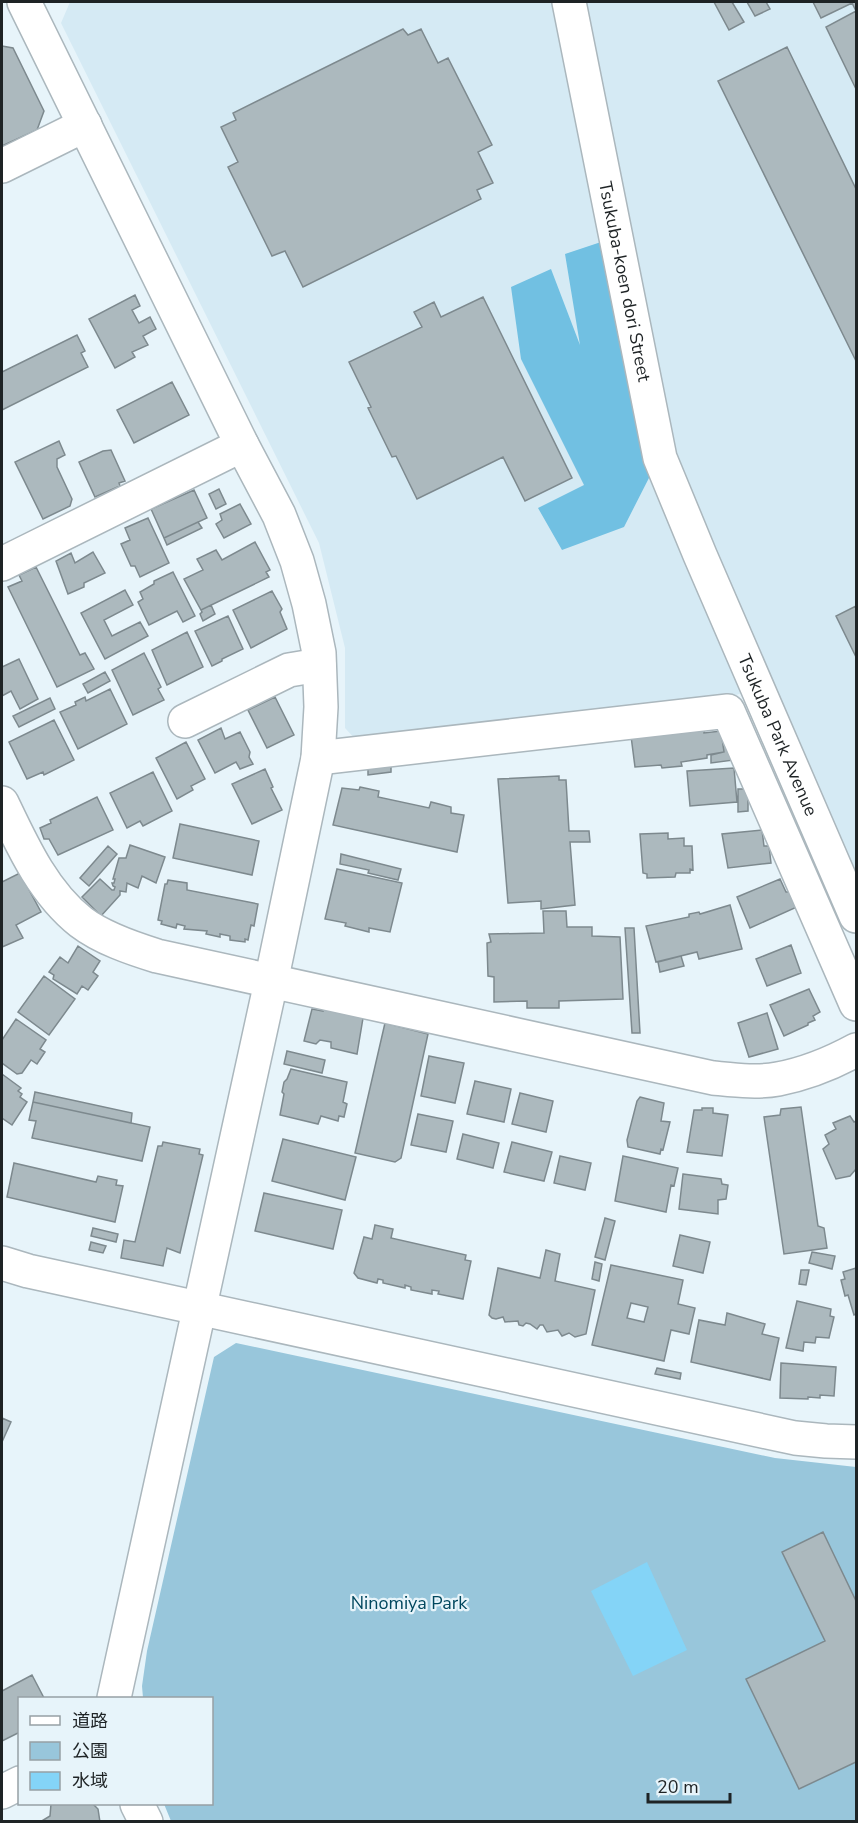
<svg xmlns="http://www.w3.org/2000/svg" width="858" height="1823" font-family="'Nunito Sans','Noto Sans JP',sans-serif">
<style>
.built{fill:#d5eaf4}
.green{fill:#98c6db}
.forest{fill:#71c0e2}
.water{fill:#84d4f7}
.building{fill:#acb9be;stroke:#7d898e;stroke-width:1.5;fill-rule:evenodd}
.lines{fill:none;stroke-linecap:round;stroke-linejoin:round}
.minor-casing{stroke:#abb7bd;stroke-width:36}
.minor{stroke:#fff;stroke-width:33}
.labels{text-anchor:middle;stroke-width:4.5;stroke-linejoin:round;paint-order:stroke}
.street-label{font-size:18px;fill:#1e2325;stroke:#e7f4fa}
.park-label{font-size:18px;fill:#00475e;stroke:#e7f4fa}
</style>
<rect width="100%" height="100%" fill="#e7f4fa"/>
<path class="built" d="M70,2H856V879L774,683L736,695L357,741L345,728V648L319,543L61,23Z"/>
<path class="green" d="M236,1343L775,1458L856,1467V1821H171L164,1804H212V1698H143L142,1686L147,1651L214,1357Z"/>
<path class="forest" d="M607,240L652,472L624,527L562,550L538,508L584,485L521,359L511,287L551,269L580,345L565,254Z"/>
<path class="water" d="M647,1562L687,1650L633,1676L591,1591Z"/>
<path class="building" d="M714,2H732L744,22L729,30Z
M747,2H766L770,9L755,16Z
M813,2H856V11L852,3L821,18Z
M856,11V89L826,27Z
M403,29L408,35L421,29L438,63L448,58L492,145L478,152L493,183L477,190L481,199L303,287L285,251L272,256L228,167L238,162L221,127L236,120L233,113Z
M2,46L13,48L44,111L37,130L2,146Z
M787,47L856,189V361L718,81Z
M135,295L140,306L132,310L139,323L150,317L156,329L143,336L148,345L132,352L135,357L115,368L89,319Z
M483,297L572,478L525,501L503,457L417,499L396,456L392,457L368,408L371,407L349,362L422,327L414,312L434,302L441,317Z
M77,335L85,351L81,353L88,367L2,410V372Z
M172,382L189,415L134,443L117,410Z
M59,441L65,455L57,459V467L72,499L70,506L43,519L15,462Z
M111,450L125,481L119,483L120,486L95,497L79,462L103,451Z
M219,489L226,504L216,509L209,494Z
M194,490L207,518L164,538L151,509Z
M240,504L251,524L224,538L216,524L222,520L220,514Z
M148,518L169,563L140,577L135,566H131L121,544L130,540L125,528Z
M198,522L202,528L167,545L164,538Z
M255,542L270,570L266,572L269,577L201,610L184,579L203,570L197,559L216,550L222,560Z
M93,552L105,573L84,583V587L68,594L56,561L71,553L75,563Z
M36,567L80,655L85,653L94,669L57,687L8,587L22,581L19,575Z
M173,572L195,616L183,622L177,611L149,625L138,602L143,599L140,592L154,584V581Z
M125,590L133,605L104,620L112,636L140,622L148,636L105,659L81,613Z
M272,591L282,609L280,612L287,629L251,648L233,610Z
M211,605L215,614L203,621L200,614L202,612L201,610Z
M856,606V657L836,616Z
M228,616L243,649L222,659V661L212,666L195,631Z
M187,632L203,667L167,685L152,650Z
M144,653L161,687L158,689L164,700L133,715L112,670Z
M19,659L38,699L20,709L11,691L2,696V667Z
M105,672L110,681L88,693L83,684Z
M110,689L127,724L78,749L60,712L76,705L75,702L85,697L86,701Z
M275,697L294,735L267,748L248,710Z
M50,698L55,709L19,727L13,716Z
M54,720L74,760L44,775L43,772L27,779L9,742Z
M704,727V733L721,731L724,752L707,755V758L681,762L682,766L662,768L661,765L635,767L631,736Z
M221,728L225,739L240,732L250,752L249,757L253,764L240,769L236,762L215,773L198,740Z
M721,731L734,760L711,763V755L724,752Z
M186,742L205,779L191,786L193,790L177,799L156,758Z
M391,766V772L368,775V769Z
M734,768L737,802L690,806L687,771Z
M265,769L273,787L271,788L282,810L252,824L232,784Z
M153,772L172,811L143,826L140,821L127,828L110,793Z
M559,776V780H566L569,831H589L590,842H570L575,905L541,909V901L508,903L498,779Z
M360,787L379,791L378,797L429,808L431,802L451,807V813L464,815L457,852L333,825L342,788L359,790Z
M738,789H748V811L738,812Z
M97,797L113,830L58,855L49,839H44L40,828L51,823L50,820Z
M180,824L259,841L252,875L173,858Z
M762,830L764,846H769L771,863L728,868L722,834Z
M668,833V839L684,838V846H692L693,870L690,869V873H676L675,877L647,878V874L643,873L640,834Z
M130,845L165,857L156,883L142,876L138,888L127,883L126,892L120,891V895L101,916L82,897L100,879L112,890H114L115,887L113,886L112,883H114L115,879H113L119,858H126Z
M108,846L117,854L89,886L80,878Z
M341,854L401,869L398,880L368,873L369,870L340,864Z
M337,869L402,883L390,932L369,928V932L345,926L346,923L325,919Z
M20,873L41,912L16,925L23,938L2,947V882Z
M780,879L786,892H790L797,907L750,928L737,897Z
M168,880L187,883V890L258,904L254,926L251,925L248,940L245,939V942L230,940V936L220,934V937L206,934L207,931L184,929L185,926L177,924L176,928L161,924L162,921L158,920L165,884H167Z
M730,905L742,949L699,959L697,952L656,962L646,926L689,917V914L699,912L700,914Z
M543,911H566L567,927H592V936L620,937L623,999L559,1001V1008H527V1001L494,1002V977L488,976L487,943L491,942L489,934L544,933Z
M625,928H634L640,1033H632Z
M791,945L801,973L767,986L756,959Z
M78,946L100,961L93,972L98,976L88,990L82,986L77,994L53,979L54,975L49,972L60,957L68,963Z
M681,956L684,966L660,972L658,962Z
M44,976L75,999L49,1035L18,1012Z
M809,989L820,1012L813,1016L815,1020L808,1023V1025L784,1036L770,1005Z
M312,1009L323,1011V1009L363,1018L357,1054L331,1048V1042L320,1040L316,1044L304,1041Z
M767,1013L778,1049L749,1057L738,1023Z
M16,1019L46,1040L40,1049L45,1052L37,1064L31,1060L22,1073L17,1074L2,1063V1040Z
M385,1023L428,1034L401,1158L395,1162L355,1153Z
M287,1051L325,1060L322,1073L284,1064Z
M429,1056L464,1063L455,1103L421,1096Z
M291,1069L347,1082L343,1102L347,1104L344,1117L339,1116L338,1121L321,1116L318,1124L280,1115L284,1094L282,1092L284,1082L287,1079Z
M2,1074L21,1088L18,1091L22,1094L20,1097L27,1102L12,1125L2,1118Z
M475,1081L511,1089L504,1122L467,1114Z
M35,1092L132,1113L131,1123L33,1102Z
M520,1093L553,1101L546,1132L512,1124Z
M640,1097L664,1103L661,1121L670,1122L663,1150L661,1149L660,1154L628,1147L627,1140L637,1101Z
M33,1102L150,1127L142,1161L32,1138L36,1121L29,1120Z
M801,1107L818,1226L824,1228L827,1248L784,1254L764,1117L780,1115L781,1109Z
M702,1108H713V1113L728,1115L722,1156L687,1152L694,1110H702Z
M418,1114L453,1121L446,1152L411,1145Z
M850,1116L854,1122L856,1121V1169L850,1176L836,1179L823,1149L829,1144L825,1135L836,1129L833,1123Z
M463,1134L499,1143L493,1168L457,1159Z
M283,1139L356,1157L345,1200L272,1181Z
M163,1142L200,1149L199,1154L203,1155L180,1253L167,1248L163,1266L121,1258L124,1240L135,1242L158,1146H162Z
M512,1142L552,1152L544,1181L504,1172Z
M560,1156L591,1163L585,1190L554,1183Z
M623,1156L678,1168L674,1186L671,1185L666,1212L615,1201Z
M14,1163L96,1182L98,1176L117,1180L116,1185L123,1186L115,1222L7,1197Z
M683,1174L721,1179L722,1184L728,1185L726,1199L718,1200V1214L679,1209Z
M264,1193L342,1210L333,1249L255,1231Z
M605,1218L615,1221L605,1260L595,1257Z
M375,1225L393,1229L391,1238L466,1255L465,1260L471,1261L463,1299L438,1294L439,1291L432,1290V1294L411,1290V1287L405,1285V1288L383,1283V1280L378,1279L377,1283L358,1278L354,1273L364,1237L372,1239Z
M93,1228L118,1234L116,1242L91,1236Z
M680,1235L710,1242L703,1273L673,1266Z
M91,1242L106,1246L103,1253L89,1250Z
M546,1250L560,1254L555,1281L595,1290L586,1334L575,1337L569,1333L562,1336L558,1330L547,1332L543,1325H540L537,1329L530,1324L526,1323L523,1326L519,1325L518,1321L505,1322L503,1317L496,1319L492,1318L489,1315L498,1268L540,1278Z
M812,1252L835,1256L832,1269L809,1263Z
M595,1262L602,1264L599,1281L592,1279Z
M611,1265L683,1280L678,1304L695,1308L689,1334L671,1330L664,1361L592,1345ZM631,1303L648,1307L644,1322L627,1318Z
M856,1268V1314L854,1315L848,1295L845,1296L841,1280L845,1279L843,1272Z
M801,1270H809L806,1285L799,1284Z
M797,1301L831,1309L830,1316L834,1317L829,1338L816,1337L815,1343L804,1342L803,1351L786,1348Z
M727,1313L765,1324L762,1334L779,1338L770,1380L691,1362L699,1320L725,1325Z
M781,1363L836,1367L834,1396L820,1395V1398L808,1397V1399L780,1398Z
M657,1368L681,1373L680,1379L655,1374Z
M2,1418L11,1422L2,1442Z
M823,1532L856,1601V1762L799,1789L746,1679L825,1641L782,1552Z
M32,1675L44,1698H20V1732L2,1741V1691Z
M51,1804H93L98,1809L100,1822H40L50,1816Z"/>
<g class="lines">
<defs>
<g id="minor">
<path d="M24,2L242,445L279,515L297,561L309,604L319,653L321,707L318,758L271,982L114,1698"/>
<path id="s1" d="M569,2L660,458L700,555L856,916"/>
<path d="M2,166L85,125"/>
<path d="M2,564L242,445"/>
<path d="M185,721L289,670L319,665"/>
<path d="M318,758L728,711L856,1004"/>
<path d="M2,803C22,845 43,892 81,922C102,938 131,948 157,956L713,1078C734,1080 757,1083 778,1079C805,1074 832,1063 856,1050"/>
<path d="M2,1263L28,1271L795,1438L826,1441L856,1442"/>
<path d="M2,1792L20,1783"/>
<path d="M137,1804L146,1822"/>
</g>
</defs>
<use href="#minor" class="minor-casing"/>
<use href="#minor" class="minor"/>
</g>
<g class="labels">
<g class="street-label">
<text dy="6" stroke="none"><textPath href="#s1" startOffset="285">Tsukuba-koen dori Street</textPath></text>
<text dy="6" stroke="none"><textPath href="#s1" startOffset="766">Tsukuba Park Avenue</textPath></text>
</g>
<g class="park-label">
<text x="409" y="1609">Ninomiya Park</text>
</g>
</g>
<rect width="858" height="1823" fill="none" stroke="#1e2325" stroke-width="6"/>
<rect x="18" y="1697" width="195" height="108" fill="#e7f4fa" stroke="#97a0a5" stroke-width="1.5"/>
<rect x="30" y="1716" width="30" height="9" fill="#ffffff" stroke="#97a0a5" stroke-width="1.5"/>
<text x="72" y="1727" font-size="18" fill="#1e2325">道路</text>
<rect x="30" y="1742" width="30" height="18" fill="#98c6db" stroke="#97a0a5" stroke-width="1.5"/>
<text x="72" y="1757" font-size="18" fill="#1e2325">公園</text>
<rect x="30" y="1772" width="30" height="18" fill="#84d4f7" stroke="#97a0a5" stroke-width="1.5"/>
<text x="72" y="1787" font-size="18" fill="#1e2325">水域</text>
<path d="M648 1793v9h82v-9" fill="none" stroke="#1e2325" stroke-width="3"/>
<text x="657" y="1793" font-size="18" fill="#1e2325" stroke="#e7f4fa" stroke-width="4.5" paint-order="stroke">20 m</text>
</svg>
